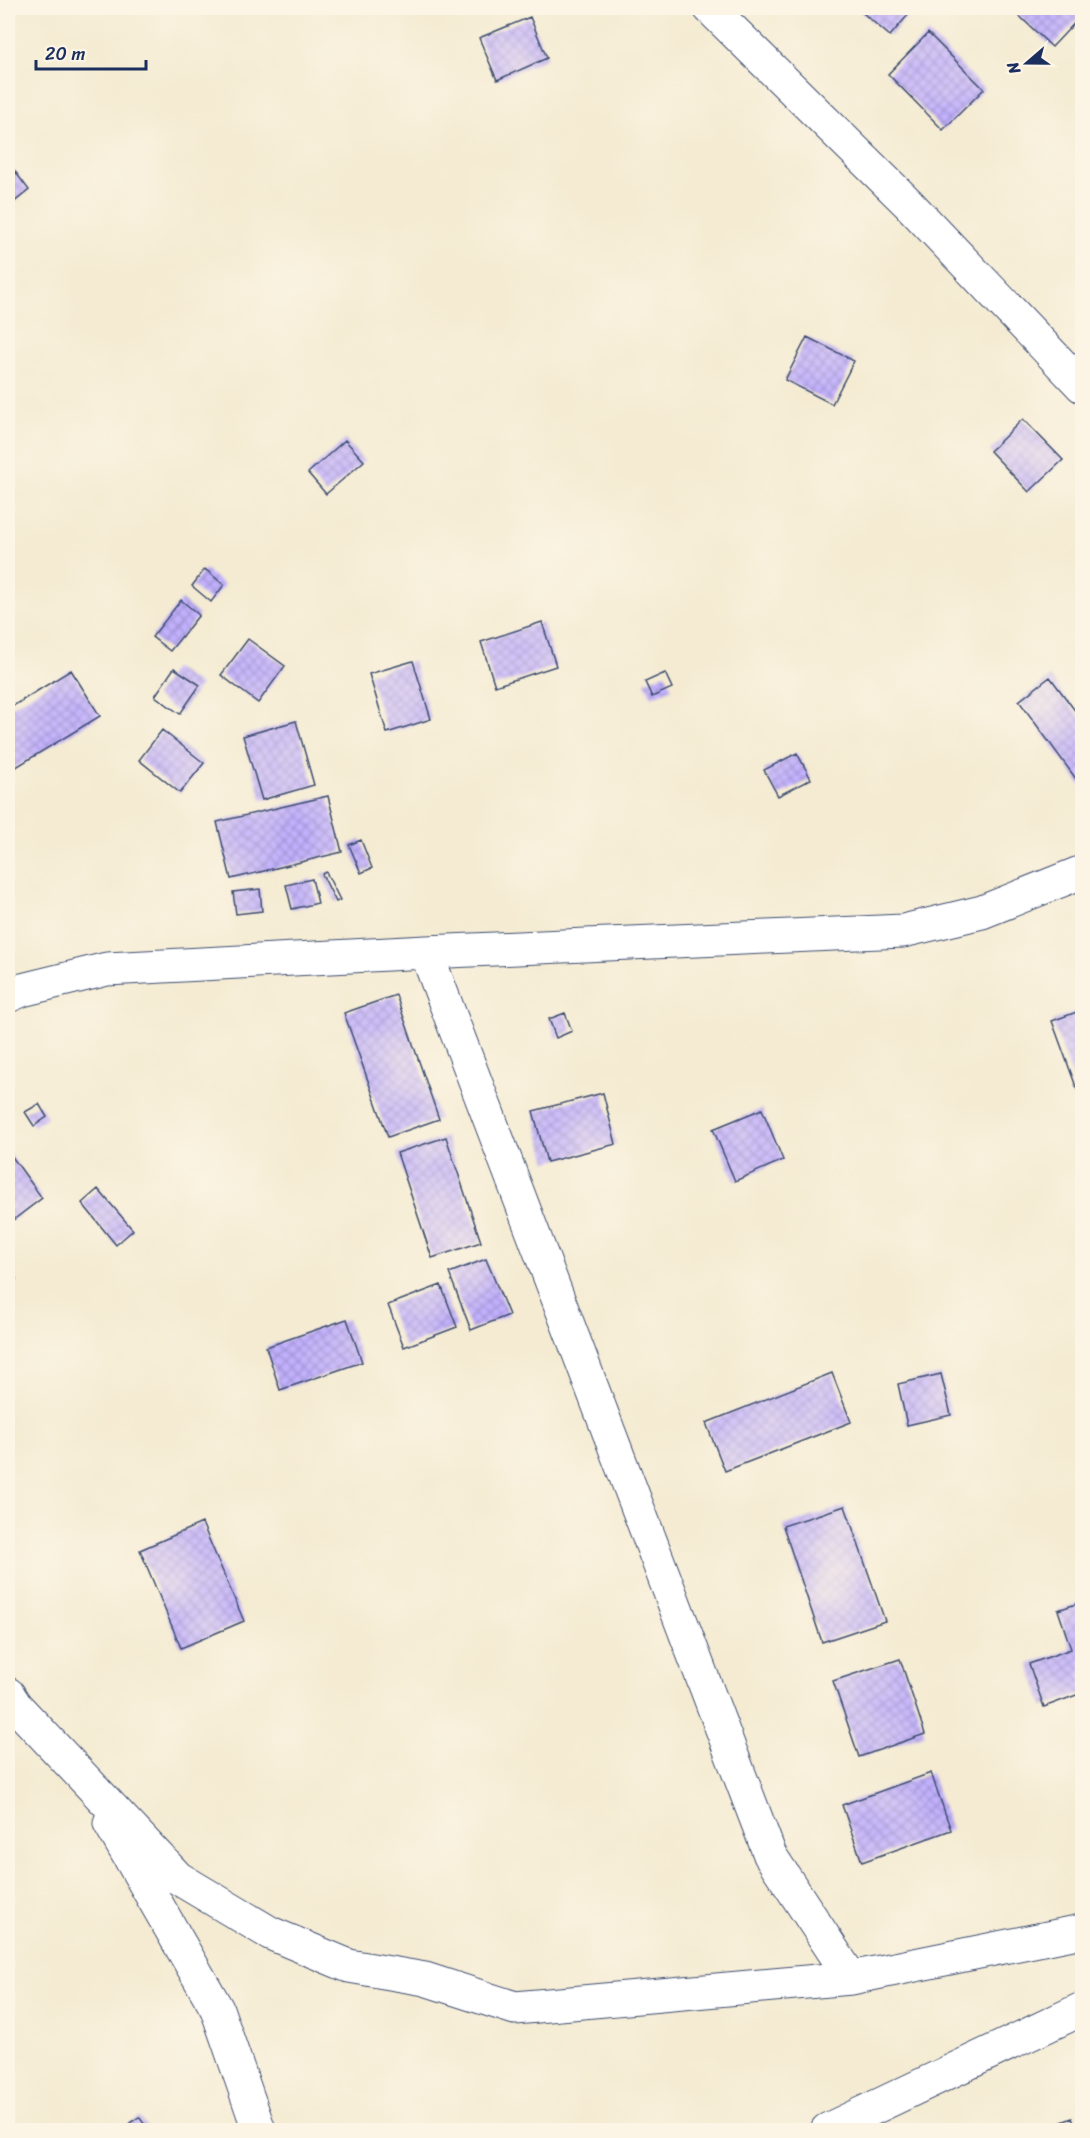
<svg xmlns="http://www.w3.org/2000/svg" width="1090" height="2138" font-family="Sriracha,sans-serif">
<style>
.building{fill:url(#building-cross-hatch)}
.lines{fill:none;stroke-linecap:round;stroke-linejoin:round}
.minor-casing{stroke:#3c4b6f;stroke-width:35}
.minor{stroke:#fff;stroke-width:33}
</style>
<defs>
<pattern id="building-cross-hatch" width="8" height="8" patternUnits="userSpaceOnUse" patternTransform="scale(1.5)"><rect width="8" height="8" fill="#c2b1fd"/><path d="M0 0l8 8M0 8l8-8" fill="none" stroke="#9d90d0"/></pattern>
</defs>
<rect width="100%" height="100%" fill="#fcf5e5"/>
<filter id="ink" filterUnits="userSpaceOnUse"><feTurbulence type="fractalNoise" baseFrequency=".0167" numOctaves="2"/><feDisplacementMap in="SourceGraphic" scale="12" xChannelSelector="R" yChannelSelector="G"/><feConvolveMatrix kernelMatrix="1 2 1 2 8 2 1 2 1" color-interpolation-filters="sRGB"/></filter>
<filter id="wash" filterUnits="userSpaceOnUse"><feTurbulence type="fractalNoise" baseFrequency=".008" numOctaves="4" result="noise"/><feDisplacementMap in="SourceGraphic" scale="24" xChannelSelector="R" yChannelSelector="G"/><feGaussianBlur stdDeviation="1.35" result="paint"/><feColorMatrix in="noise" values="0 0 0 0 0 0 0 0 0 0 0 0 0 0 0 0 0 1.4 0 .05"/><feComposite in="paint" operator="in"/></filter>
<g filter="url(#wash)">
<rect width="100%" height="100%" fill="#f4ebd2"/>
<g id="blocks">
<path class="building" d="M857,8H914L890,36Z
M1011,8H1082V15L1052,47Z
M530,17L547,58L497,80L479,38Z
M928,33L984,89L943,130L888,74Z
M8,162L29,190L8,207Z
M807,337L854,361L832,404L785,380Z
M1023,419L1063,460L1029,492L990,451Z
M345,440L364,461L326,494L308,473Z
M205,569L224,585L211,602L192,586Z
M1082,592V604L1077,597Z
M181,600L199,615L170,651L152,637Z
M542,622L556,666L495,686L481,642Z
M248,639L285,666L258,703L221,675Z
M413,661L431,719L387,733L369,674Z
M174,668L200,685L180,714L155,696Z
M71,670L100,716L13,769L8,760V709Z
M665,673L672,688L652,697L645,682Z
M1050,677L1079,716L1082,714V787L1019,701Z
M296,721L314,785L262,800L243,736Z
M162,730L204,763L180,793L139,760Z
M797,753L811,779L778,796L764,770Z
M328,796L342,852L231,879L217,822Z
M361,840L372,868L361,873L349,845Z
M326,872L340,900L336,902L322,874Z
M312,879L318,903L292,909L286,885Z
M260,889L262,911L236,914L233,892Z
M396,995L439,1119L388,1137L344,1013Z
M1082,1010V1103L1052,1021Z
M565,1013L572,1031L556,1038L549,1019Z
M603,1093L616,1144L547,1162L533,1111Z
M39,1104L47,1117L34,1126L25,1112Z
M762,1109L783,1160L735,1181L713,1129Z
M446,1137L481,1242L432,1258L397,1153Z
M8,1151L42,1198L8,1224Z
M98,1189L133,1230L116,1245L82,1203Z
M486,1259L509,1315L471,1330L449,1273Z
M8,1268L16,1279L8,1285Z
M441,1285L457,1327L404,1347L388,1305Z
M347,1319L362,1362L280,1390L266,1347Z
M832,1373L851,1422L725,1471L706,1423Z
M941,1374L951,1415L907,1425L898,1384Z
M845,1506L885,1621L822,1642L783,1526Z
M202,1523L244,1621L181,1648L140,1550Z
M1082,1602V1693L1044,1707L1029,1664L1071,1649L1058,1610Z
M900,1659L925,1734L859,1757L833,1681Z
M931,1773L951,1830L862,1862L842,1805Z
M139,2117L149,2130H120Z
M1072,2118L1077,2130H1042Z"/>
</g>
</g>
<g filter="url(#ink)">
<use href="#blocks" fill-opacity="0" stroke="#3c4b6f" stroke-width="1.5"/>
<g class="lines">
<defs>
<path id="minor" d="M710,8L908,203L1082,386
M426,952L770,1855L851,1978
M8,996L22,990L107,969L426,952L903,931L982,912L1082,872
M8,1694L15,1705L178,1878L270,1933L349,1966L425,1979L515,2008L851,1978L1082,1931
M110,1823L217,2009L259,2130
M827,2130L1082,2009"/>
</defs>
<use href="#minor" class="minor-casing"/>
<use href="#minor" class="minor"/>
</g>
</g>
<rect width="1090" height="2138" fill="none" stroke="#fcf5e5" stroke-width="30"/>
<g transform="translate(1027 63) rotate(250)" stroke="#fcf5e5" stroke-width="4.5" paint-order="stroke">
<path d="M0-4.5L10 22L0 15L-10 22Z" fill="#1b2f5e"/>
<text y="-9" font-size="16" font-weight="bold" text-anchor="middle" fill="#1b2f5e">N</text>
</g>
<path d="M36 60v9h110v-9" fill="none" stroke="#1b2f5e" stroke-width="3"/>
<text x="45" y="60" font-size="18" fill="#1b2f5e" stroke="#fcf5e5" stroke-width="4.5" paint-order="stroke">20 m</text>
</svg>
